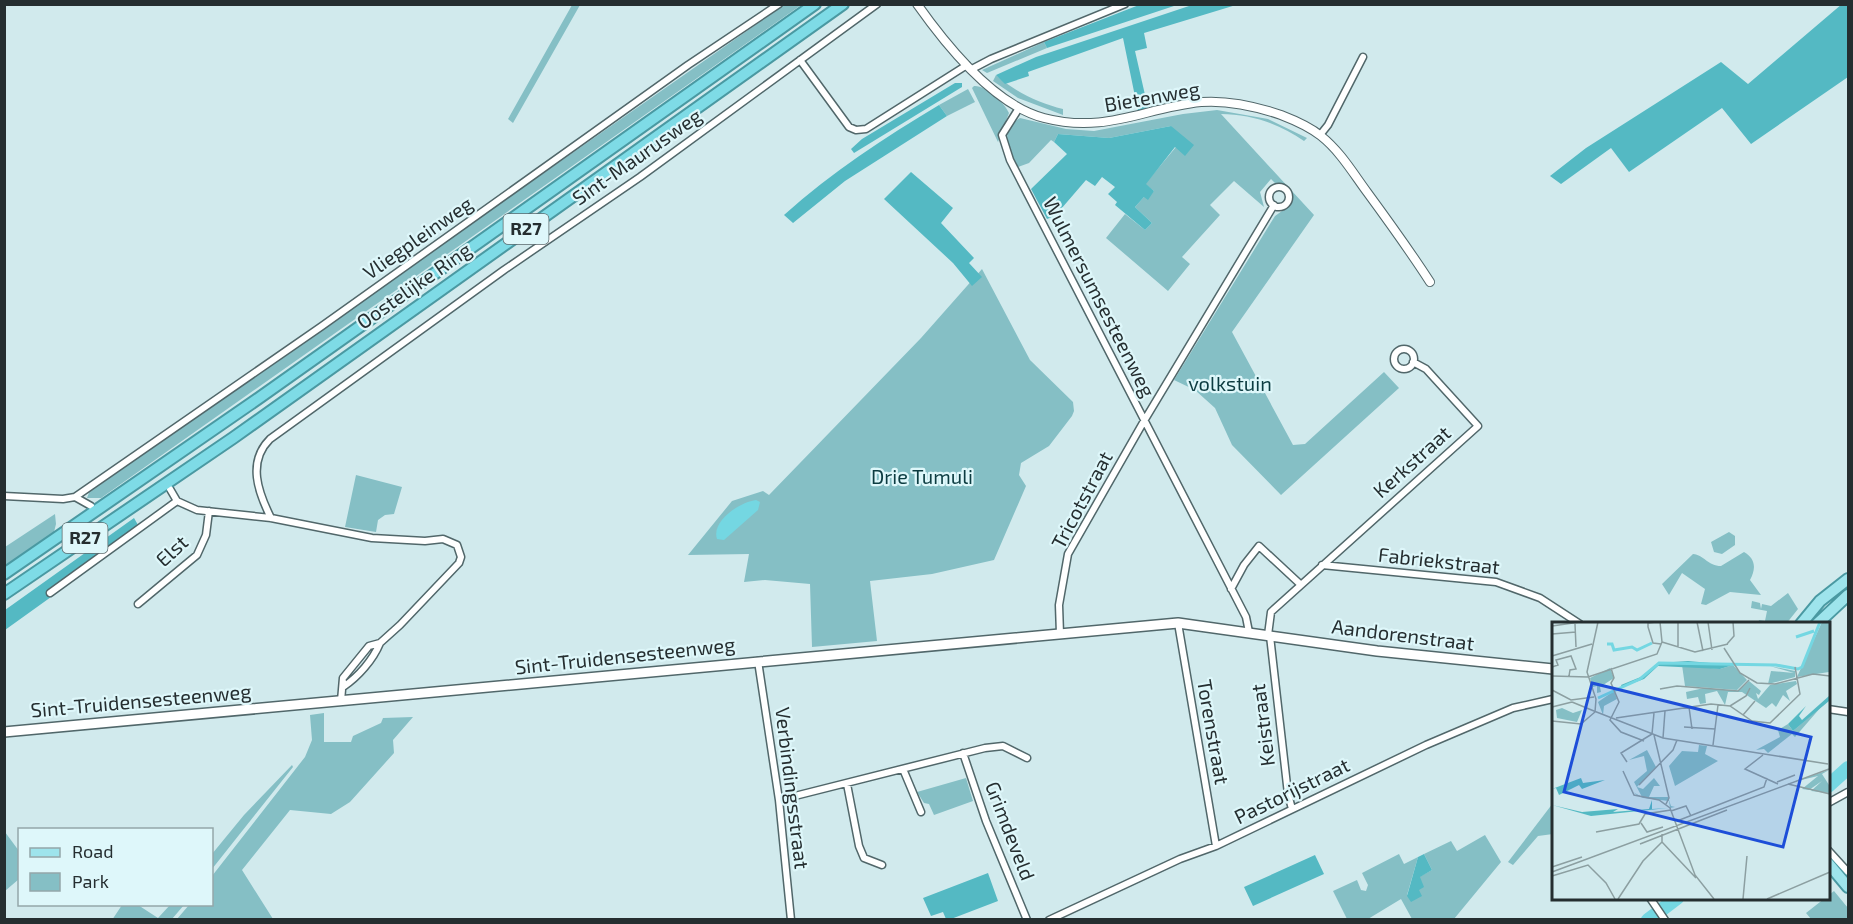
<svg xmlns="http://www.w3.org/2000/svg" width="1853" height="924" font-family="'Exo 2',sans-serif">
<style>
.green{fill:#85bfc5}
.forest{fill:#54b9c3}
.water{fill:#74d7e2}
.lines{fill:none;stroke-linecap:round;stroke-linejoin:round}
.river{stroke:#74d7e2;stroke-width:14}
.minor-casing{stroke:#51676a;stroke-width:9}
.tertiary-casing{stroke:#51676a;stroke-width:10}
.secondary-casing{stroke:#51676a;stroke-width:12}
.primary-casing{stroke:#4a99a2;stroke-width:14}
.trunk-casing{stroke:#4a99a2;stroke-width:14}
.minor{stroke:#fff;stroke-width:6}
.tertiary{stroke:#fff;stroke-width:8}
.secondary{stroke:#fff;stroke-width:9}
.primary{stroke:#9ee4ec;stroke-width:10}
.trunk{stroke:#7edbe6;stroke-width:10}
.labels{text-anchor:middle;stroke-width:4.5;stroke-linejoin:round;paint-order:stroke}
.shield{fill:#def7fa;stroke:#5c6a6d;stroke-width:1.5}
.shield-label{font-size:18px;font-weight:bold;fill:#252e30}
.street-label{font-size:20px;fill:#252e30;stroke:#def7fa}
.park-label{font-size:20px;fill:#0c3c41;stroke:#def7fa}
.inset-river{fill:none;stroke:#74d7e2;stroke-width:3}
.inset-road{fill:none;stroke:#8c9fa1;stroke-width:1.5}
.view{fill:#1d4ed8;fill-opacity:0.15;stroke:#1d4ed8;stroke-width:3}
.inset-edge{fill:none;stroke:#252e30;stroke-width:3}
</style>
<rect width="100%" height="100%" fill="#d1eaed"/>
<path class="green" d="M572,5H580L513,123L508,119Z
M784,5H801L101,498H87L90,490Z
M1044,42L1047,48L987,73L982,70Z
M996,75C1015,92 1039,103 1063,109V115L1018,98L993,81Z
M974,86C985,85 1004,102 1009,113L998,142L972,88Z
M968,89L975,102L947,116L939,105Z
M1217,110L1268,119L1307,138L1304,141C1280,124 1251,114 1221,114L1314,215L1232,332L1293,445L1305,444L1384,372L1399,388L1281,495L1232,445L1215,408L1195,390L1174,380L1275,216L1289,206L1292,198L1289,188L1276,184L1271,179L1260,192L1264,207L1234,181L1210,205L1220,215L1182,257L1190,264L1168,291L1106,238L1125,214L1145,230L1152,223L1135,207L1144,197L1154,191L1145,184L1176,147L1171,126L1109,138L1058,134L1054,142L1051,140L1029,163L1018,167C1009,150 998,131 1020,118L1066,129L1094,131L1183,114Z
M982,269L1030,360L1073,402L1074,411L1072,416L1049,446L1021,463L1019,475L1026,486L994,560L932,574L870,581L877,641L812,647L810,584L765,580L744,582L749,554L688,555L732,501L763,491L769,495L921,338Z
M356,475L402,487L394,514L385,515L378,520L376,532L345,527Z
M55,514L56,524L54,532L5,567V547Z
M1729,532L1735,536V545L1722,554L1714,552L1711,542Z
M1744,552C1756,559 1756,569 1750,580L1761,595L1730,592L1706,605L1701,604L1705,589L1682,573L1669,595L1662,584L1693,554C1704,555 1708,566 1721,566Z
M1788,593L1798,609L1786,624H1758L1759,620L1765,621L1767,611L1751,608L1752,601L1760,603L1761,609L1762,604L1771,606Z
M324,713V742H351L353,736L381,723L383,718L413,717L393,740L394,753L350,802L331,814L290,810L242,870L273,919H177L189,905L212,904V876L305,757L312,740L310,715Z
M292,765L293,767L212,869V854L244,815Z
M966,778L973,801L934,815L929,804L924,803L917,792Z
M1553,803V834L1538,836L1513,865L1508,862Z
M5,832L19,851V879L5,891Z
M1485,835L1501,862L1454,919H1412L1401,899L1368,919H1347L1333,891L1357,880L1361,890L1366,891L1368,885L1362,873L1399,854L1404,864L1418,857L1407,895L1419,890V877L1432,870L1424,854L1451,841L1457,851Z
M1834,891L1848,908V919H1811L1806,913Z
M122,905H138L158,918L170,905H184L172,919L112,920Z"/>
<path class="forest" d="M1195,4L1236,5L1144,33L1147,48L1135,51L1148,108L1138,111L1123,38L1028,72L1029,76L1005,84L996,75L1036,57Z
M1842,4L1848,5V77L1751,144L1722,108L1629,172L1611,148L1561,184L1550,176L1586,148L1721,62L1748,84Z
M1139,5H1177L1047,48L1044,42Z
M955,83H962V87L854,153L851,149L862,139Z
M939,105L947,116L845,181L793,223L784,215C832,172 884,138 939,105Z
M1171,126L1194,145L1185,156L1175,147L1146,184L1154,191L1148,200L1144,197L1135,207L1152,223L1145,230L1115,205L1117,202L1108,194L1115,187L1102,177L1095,186L1086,180L1055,216L1047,219L1031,189L1067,154L1054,142L1058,134L1109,138Z
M911,172L953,208L941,223L974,258L969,263L982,277L972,286L953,263L884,199Z
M134,518L138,525L47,591L51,597L5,630V610Z
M1424,854L1432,870L1420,877L1424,887L1419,890L1422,896L1411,902L1407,896L1418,857Z
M1315,855L1324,874L1253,906L1244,887Z
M988,873L998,901L951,919H946L943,912L931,916L923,898Z"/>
<path class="water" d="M756,500L760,502L758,510L724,540L717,539C711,521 740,502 756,500Z"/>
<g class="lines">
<path class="river" d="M1828,786L1848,768
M1648,920L1677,898"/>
<defs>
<path id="minor" d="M800,60L849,127L856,130L866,129L967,65
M972,69L991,59L1125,4
M1019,108L1002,135L1010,160L1246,617L1249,632
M1320,135L1328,125L1363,57
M1269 197a10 10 0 1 1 20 0a10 10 0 1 1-20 0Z
M1394 359a10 10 0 1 1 20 0a10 10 0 1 1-20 0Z
M170,489L177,501L197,510L271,518L372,538L425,541L443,539L457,545L461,557L459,563L400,625L380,643L369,646L343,678L341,701
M4,496L63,499L75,497L91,506
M75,497L322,326L688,65L779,4
M271,518C258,492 247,462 270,439L504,270L640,177L877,4
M1322,565L1496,582L1540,598L1580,624
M1231,589L1244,565L1259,546L1300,584
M50,593L177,501
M138,604L197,555L206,535L209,511
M1178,623L1216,846
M1060,634L1059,605L1068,554L1144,421L1274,205
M1268,635L1271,612L1478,426L1426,369L1413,362
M1270,636L1288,794L1292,809
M758,661L779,800L791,920
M343,687C358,677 373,660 380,643
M1828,709L1848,712
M963,753L986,821L1027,920
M903,769L921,812
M847,784L859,846L864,858L882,865
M779,800L985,748L1003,746L1027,758
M1828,803L1848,792
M1828,850L1848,872
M1650,898L1665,920
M1049,920L1180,859L1216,846L1426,745L1513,708L1553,699"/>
<path id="tertiary" d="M917,4C946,45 994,105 1044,118C1106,134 1143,108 1201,102C1228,100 1255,106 1281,115C1294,120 1310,127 1321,136C1340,151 1353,173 1367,192C1389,222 1410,251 1430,282"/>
<path id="secondary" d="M4,732L1178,623L1377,651L1553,669"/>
<path id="primary" d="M1801,624L1820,601L1848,579
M1817,624L1848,595
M1828,863L1848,887"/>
<path id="trunk" d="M4,574L259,398L815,4
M4,594L233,438L843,4"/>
</defs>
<use href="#minor" class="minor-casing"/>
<use href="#tertiary" class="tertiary-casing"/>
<use href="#secondary" class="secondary-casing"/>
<use href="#primary" class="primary-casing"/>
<use href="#trunk" class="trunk-casing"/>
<use href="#minor" class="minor"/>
<use href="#tertiary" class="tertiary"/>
<use href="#secondary" class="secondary"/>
<use href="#primary" class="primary"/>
<use href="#trunk" class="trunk"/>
</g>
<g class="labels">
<g class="shield">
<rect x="503.5" y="214" width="45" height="30" rx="4.5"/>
<rect x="62.5" y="523" width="45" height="30" rx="4.5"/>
</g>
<g class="shield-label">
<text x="526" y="235">R27</text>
<text x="85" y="544">R27</text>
</g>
<g class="street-label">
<text transform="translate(1152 97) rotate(-10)" y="7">Bietenweg</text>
<text transform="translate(637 157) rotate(-35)" y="7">Sint-Maurusweg</text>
<text transform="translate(418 238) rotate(-35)" y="7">Vliegpleinweg</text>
<text transform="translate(414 286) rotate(-35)" y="7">Oostelijke Ring</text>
<text transform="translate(1099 297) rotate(63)" y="7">Wulmersumsesteenweg</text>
<text transform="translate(1412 462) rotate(-42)" y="7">Kerkstraat</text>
<text transform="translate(1082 500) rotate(-62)" y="7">Tricotstraat</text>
<text transform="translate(172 551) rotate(-43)" y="7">Elst</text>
<text transform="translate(1439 561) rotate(6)" y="7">Fabriekstraat</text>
<text transform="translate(1403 635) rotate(7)" y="7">Aandorenstraat</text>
<text transform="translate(625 656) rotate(-6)" y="7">Sint-Truidensesteenweg</text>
<text transform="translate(141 701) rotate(-5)" y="7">Sint-Truidensesteenweg</text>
<text transform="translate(1263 725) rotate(-97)" y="7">Keistraat</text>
<text transform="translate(1213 732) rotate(80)" y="7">Torenstraat</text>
<text transform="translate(792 788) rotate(83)" y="7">Verbindingsstraat</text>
<text transform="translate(1292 791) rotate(-26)" y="7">Pastorijstraat</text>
<text transform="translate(1010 831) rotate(69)" y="7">Grimdeveld</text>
</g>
<g class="park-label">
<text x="1230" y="391">volkstuin</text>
<text x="922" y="484">Drie Tumuli</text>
</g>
</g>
<g transform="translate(1552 622)">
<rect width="278" height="278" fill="#d1eaed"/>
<path d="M270,0H277V50L245,55ZM130,43L168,47L181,43L195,58L185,68L133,64ZM218,44L243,49V55L216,62L219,49L242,51ZM58,46L62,56L48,65L49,70L45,71V64L41,65L38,56ZM197,59L209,69L207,73L204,71L206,77L218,63L244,59L245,62L234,69L238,79L231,73L224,85L220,81L214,86L190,70H176L173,83L165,69L153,72L154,81L148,82L146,75L135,77L134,70L152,66L186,69ZM62,69L65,77L52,84L51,93L46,80ZM269,85L243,115L240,112L216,131L212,127L204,128L228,115L226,108L236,102L241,109ZM10,86L21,91L30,88L25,100L5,96L4,88ZM147,123L155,124L153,132L166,139L123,164L117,144L130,129L146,130ZM95,128L104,145L85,165L91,167L102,156L108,164H102L97,175H116L119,184L123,185L118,186L117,179L91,176L85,173L81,170L90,175L82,160L95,149L92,134L77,138ZM277,148L270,152L277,163V171L259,169L270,159L257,168L250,167L266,154L241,160Z" fill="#85bfc5"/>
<path d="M136,39L181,43L168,47L106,44L92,57L70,65L69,63L91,54L107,41ZM277,74V79L241,109L236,102L254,84L247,94L250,98ZM29,156L31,161L53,158L30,167L27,163L7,173L4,166L0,167ZM100,178V187L116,186L39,194L0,183L30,190L66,187L61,190L97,187Z" fill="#54b9c3"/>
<path class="inset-river" d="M244,15L262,9M55,22H60L62,28L80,25L85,28L100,21M46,76L88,57L107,41L224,43L246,47L250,45L268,0"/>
<path class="inset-road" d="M104,0L96,1V5L101,21L109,22M108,0L110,20M126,0V25M145,0L151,29M156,0L160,28M23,2L24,25M0,4L28,0M0,12L24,10M110,20L143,30L176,22M175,22L182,14L181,0M172,26L188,51L205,61L223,62L261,52L278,54M0,34L40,22M0,45L6,43L4,38L19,34L24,47L18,48L17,54M59,46L62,56L59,61L67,80L58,98L69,110L92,119M0,54L36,55L105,32L110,20M108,67L125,64L186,69L197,58M0,68L19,78L42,75M20,80L42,89M178,84L194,74L198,66M0,85L20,80M137,85L140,107M42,89L111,116L276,142M191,93L203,79M64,96L159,82L178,84L200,99L218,101L248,72L243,45M0,99L29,102L43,90L44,77L35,50L46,0M132,105L163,107M100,112L102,91M102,113L117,176L114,182M111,116L113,89M161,123L166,83M211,133L193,147L226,162M75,140L69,131L100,112M71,149L82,173L107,178L118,186L143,253L162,277M225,160L243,153M236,162L278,172M87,163L121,128L125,118M119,189L134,184L139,194M125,199L212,165L215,156M89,201L95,210L111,205M44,210L87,202L93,192L119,188M110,220L144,256M88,222L175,188M0,245L30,235M0,250L277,147M0,254L36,243L54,261L63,277M66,277L91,239L110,220V212M191,277L195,234M215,277L278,250"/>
<path class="view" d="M40,61L259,115L231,225L12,170Z"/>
<rect width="278" height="278" class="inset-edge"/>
</g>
<rect width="1853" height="924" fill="none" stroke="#252e30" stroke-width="12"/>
<rect x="18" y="828" width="195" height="78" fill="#def7fa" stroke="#94a7a9" stroke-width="1.5"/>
<rect x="30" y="848" width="30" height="9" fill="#9ee4ec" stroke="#94a7a9" stroke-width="1.5"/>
<text x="72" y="858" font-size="18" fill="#252e30">Road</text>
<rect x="30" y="873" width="30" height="18" fill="#85bfc5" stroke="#94a7a9" stroke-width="1.5"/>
<text x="72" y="888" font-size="18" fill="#252e30">Park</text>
</svg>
